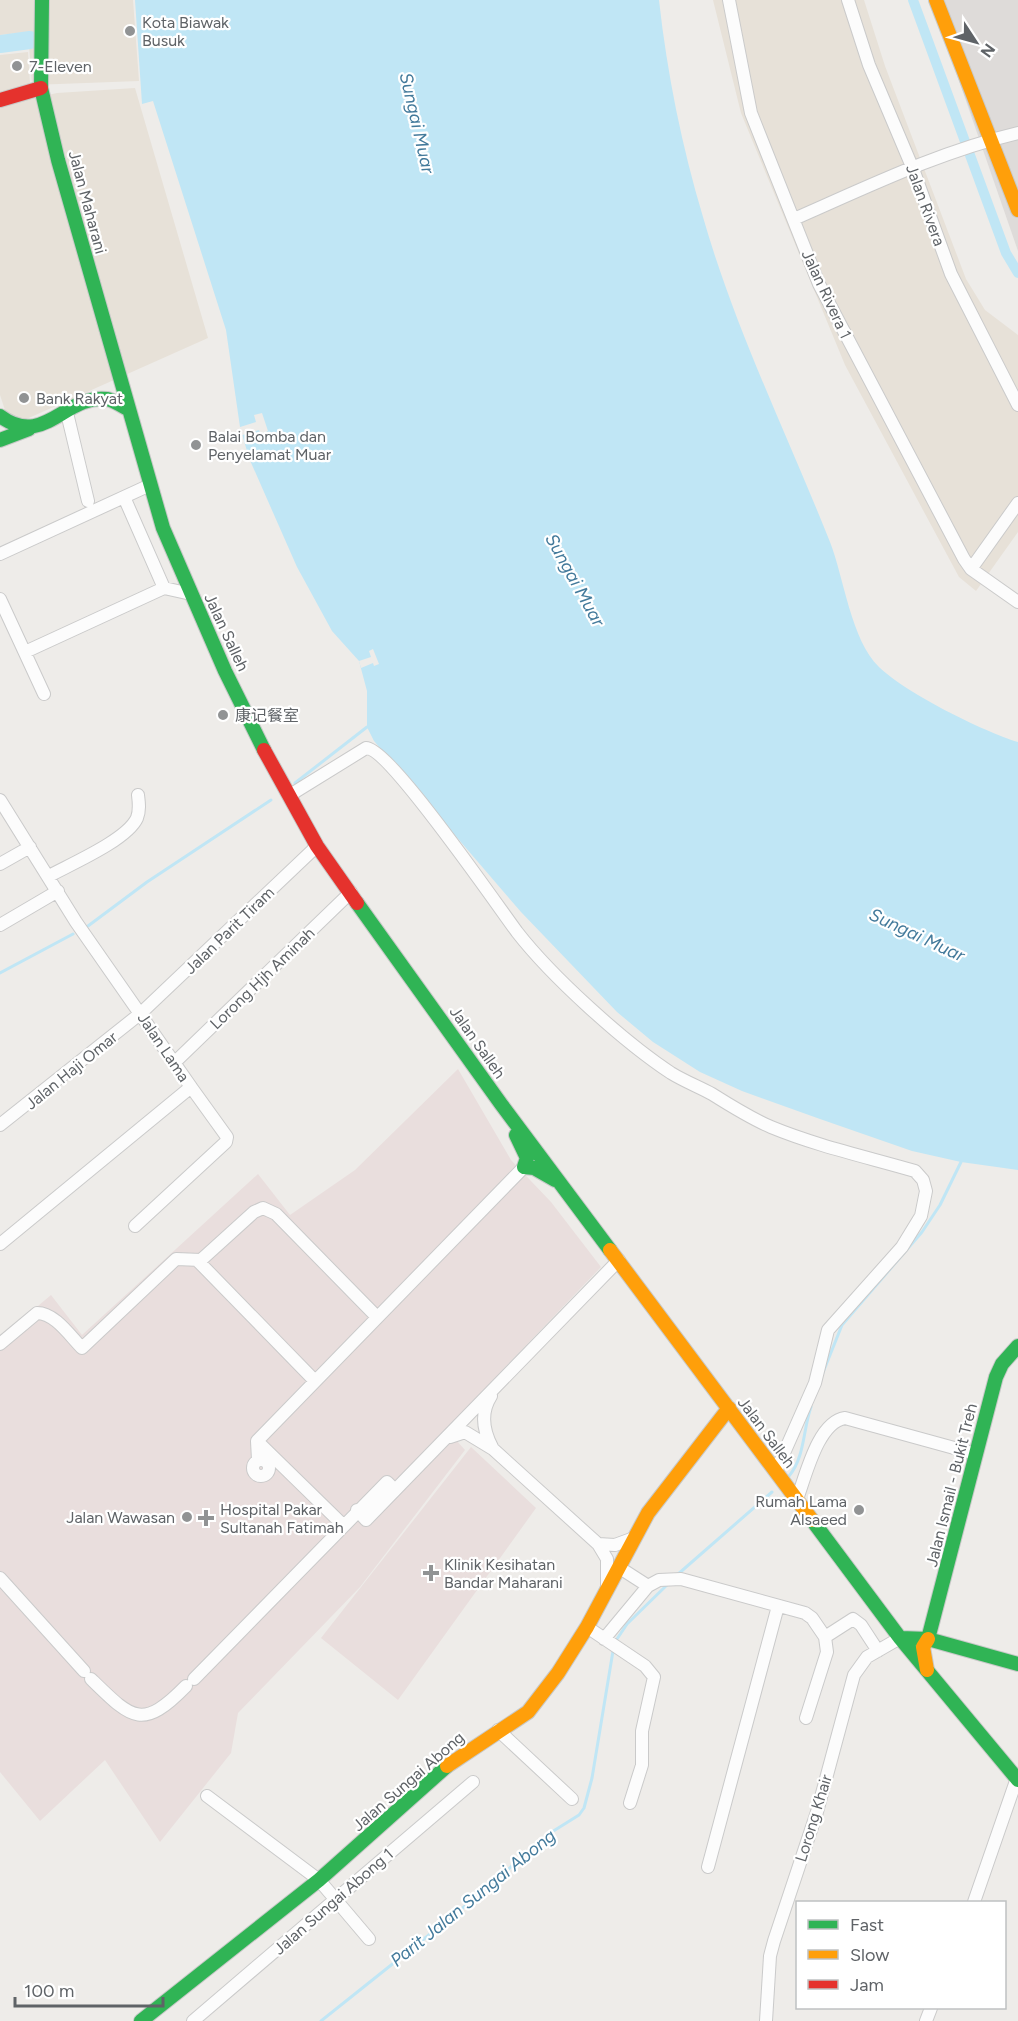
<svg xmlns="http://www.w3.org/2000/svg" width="1018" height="2021" font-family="Figtree,'Noto Sans SC',sans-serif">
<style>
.commercial{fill:#e7e1d8}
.industrial{fill:#dedbd9}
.medical{fill:#e9dedd}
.water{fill:#c0e6f5}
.pier{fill:#eeece9}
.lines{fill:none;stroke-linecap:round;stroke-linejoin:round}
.stream{stroke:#c0e6f5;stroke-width:3}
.canal{stroke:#c0e6f5;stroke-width:10}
.river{stroke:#c0e6f5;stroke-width:18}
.street-casing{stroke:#cacaca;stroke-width:14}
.fast-casing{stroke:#c8c9c8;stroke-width:16}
.slow-casing{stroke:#c8c9c8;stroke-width:16}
.jam-casing{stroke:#c8c9c8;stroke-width:16}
.street{stroke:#fcfcfc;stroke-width:12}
.fast{stroke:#30b455;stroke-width:14}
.slow{stroke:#ff9f0a;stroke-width:14}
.jam{stroke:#e5322d;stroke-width:14}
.poi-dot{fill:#919394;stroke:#fff;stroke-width:2}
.labels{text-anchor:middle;stroke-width:4.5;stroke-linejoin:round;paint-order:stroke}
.poi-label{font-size:16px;fill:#5f6367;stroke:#fff;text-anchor:start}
.street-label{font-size:16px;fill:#5f6367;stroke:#fff}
.water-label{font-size:18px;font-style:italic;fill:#437a9b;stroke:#fff}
</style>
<rect width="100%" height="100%" fill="#eeece9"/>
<path class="commercial" d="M0,0H133L139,81L32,85L28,32L0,35Z
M713,0H864L885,66L966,279L985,310L1018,335V532L976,591L959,577L845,365L741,113Z
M28,52L31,99L57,93L135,88L208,338L22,421L6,413L0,395V55Z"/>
<path class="industrial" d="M931,0H1018V251Z"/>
<path class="medical" d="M458,1069L511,1160L551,1202L601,1267L446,1429L465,1450L360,1587L238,1713L231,1753L160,1842L105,1760L40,1821L0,1772V1338L51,1295L82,1335L258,1174L290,1215L355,1170Z
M471,1447L536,1508L398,1700L321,1638Z"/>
<path class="water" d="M135,0H659C667,73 682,147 703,217C735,329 787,434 830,542C844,578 851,640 879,667C906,693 982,731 1018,742V1170L961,1162L912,1151L820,1119L742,1091L700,1072L653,1042L617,1012L521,912L374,741L367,727V691L359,661L332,631L297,567L249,458L240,427L226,330L153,101L142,104Z"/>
<path class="pier" d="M262,413L268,431L261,434L259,430L239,436L237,428L256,422L254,415Z
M373,649L379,664L374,666L373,663L361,668L359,661L371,657L369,651Z"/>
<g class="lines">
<path class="stream" d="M295,783L367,727
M88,926L147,882L271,800
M0,973L73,934
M822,1375L842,1325L922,1232L940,1205L961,1162
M789,1476C805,1457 803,1429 811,1407
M677,1575L772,1492
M617,1639L627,1624L668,1584
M321,2021L479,1895L547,1835L579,1815L584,1808L592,1778L613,1651"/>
<path class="canal" d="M913,0L1006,253L1018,273"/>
<path class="river" d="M0,44L30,40"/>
<defs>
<path id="street" d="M729,0L751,113L819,284L964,559L971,569L1018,602
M848,0L869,65L913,169L951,274L1018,405
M794,219C867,187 941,151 1018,133
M67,413L88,501
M124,497L164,588
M0,554L150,485
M971,569L1018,503
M0,599L44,694
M25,652L164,588L191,594
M290,795L366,748C389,748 497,905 517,932C552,977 624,1042 671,1073C684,1081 699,1087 712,1094C731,1106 750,1118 771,1127C817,1146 867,1157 915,1171L923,1180L926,1191L921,1216L902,1247L828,1330L815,1383L776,1471
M0,800L76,922L191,1087L0,1244
M0,864L30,847
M49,876C71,864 127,840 137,818C140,810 139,803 138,795
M0,925L58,891
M174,1063L351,892
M0,1125L141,1013L317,846
M135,1226L226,1142L227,1137L191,1087
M197,1260L315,1381
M0,1344L37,1313C55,1313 70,1336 82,1348L176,1259L201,1260L254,1212L263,1208L276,1214L377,1317
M491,1396C480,1413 483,1430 492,1447
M450,1437L465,1432L493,1449L598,1544L607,1559V1585
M257,1441L343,1525
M253 1468a8 8 0 1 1 16 0a8 8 0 1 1-16 0Z
M258,1460L257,1441L524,1167
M797,1499C806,1475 818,1422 845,1418L976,1454
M357,1510L366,1520L619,1260
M598,1544L615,1545L634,1538
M620,1568L648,1586
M0,1578L84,1671
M587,1627L645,1666L654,1677L642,1731V1765L630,1803
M825,1637L853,1619L861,1625L878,1651
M604,1639L648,1586L659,1580L681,1579L805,1613L812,1618L825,1637L827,1652L806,1718
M91,1679C132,1719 142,1731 186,1686
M194,1679L387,1482L395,1490
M498,1730L572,1799
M207,1796L319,1880L369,1939
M708,1867L778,1606
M974,1902L1017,1778
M193,2021L473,1782
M766,2021L770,1956L774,1941L817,1812L854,1675L867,1657L900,1638
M926,2021L931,2008"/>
<path id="fast" d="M42,0L41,88L58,160L163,528L225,671L264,750
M0,416C44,449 65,394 107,399C114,400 121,406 128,409
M0,440L29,429
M357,903L501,1104L610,1250
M516,1135L527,1158L524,1167L534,1168L555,1180
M812,1520L900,1638L1018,1780
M900,1638L928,1639L1018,1664
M928,1639L996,1377L1002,1364L1018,1346
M141,2021L319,1880L447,1766"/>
<path id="slow" d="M936,0L1018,210
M610,1250L812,1520
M927,1670L923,1647L928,1639
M447,1766L528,1712L558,1673L587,1627L648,1513L729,1408"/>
<path id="jam" d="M0,100L41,88
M264,750L317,846L357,903"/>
</defs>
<use href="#street" class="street-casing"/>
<use href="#fast" class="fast-casing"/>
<use href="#slow" class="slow-casing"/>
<use href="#jam" class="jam-casing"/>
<use href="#street" class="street"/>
<use href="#fast" class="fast"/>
<use href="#slow" class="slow"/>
<use href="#jam" class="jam"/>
</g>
<g class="poi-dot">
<circle cx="130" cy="31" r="6"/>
<circle cx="17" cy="66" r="6"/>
<circle cx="24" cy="398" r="6"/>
<circle cx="196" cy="445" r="6"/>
<circle cx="223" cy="715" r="6"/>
<circle cx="859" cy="1510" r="6"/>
<circle cx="187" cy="1517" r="6"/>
<path d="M203 1509h6v6h6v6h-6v6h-6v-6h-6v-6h6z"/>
<path d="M428 1564h6v6h6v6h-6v6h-6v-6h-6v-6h6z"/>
</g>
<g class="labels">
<g class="poi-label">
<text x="142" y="28">Kota Biawak<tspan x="142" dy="18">Busuk</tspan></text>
<text x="29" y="72">7-Eleven</text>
<text x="36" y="404">Bank Rakyat</text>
<text x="208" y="442">Balai Bomba dan<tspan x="208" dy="18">Penyelamat Muar</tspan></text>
<text x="235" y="721">康记餐室</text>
<text x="847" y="1507" text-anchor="end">Rumah Lama<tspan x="847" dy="18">Alsaeed</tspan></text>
<text x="220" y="1515">Hospital Pakar<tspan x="220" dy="18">Sultanah Fatimah</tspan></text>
<text x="175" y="1523" text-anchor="end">Jalan Wawasan</text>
<text x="444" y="1570">Klinik Kesihatan<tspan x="444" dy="18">Bandar Maharani</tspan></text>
</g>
<g class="street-label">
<text transform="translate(88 202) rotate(75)" y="6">Jalan Maharani</text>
<text transform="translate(926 205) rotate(70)" y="6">Jalan Rivera</text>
<text transform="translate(827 294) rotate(65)" y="6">Jalan Rivera 1</text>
<text transform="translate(227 632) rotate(65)" y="6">Jalan Salleh</text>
<text transform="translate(229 930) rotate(-44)" y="6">Jalan Parit Tiram</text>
<text transform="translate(262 978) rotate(-44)" y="6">Lorong Hjh Aminah</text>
<text transform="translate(478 1042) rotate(55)" y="6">Jalan Salleh</text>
<text transform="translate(164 1047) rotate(56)" y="6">Jalan Lama</text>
<text transform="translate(71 1070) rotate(-39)" y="6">Jalan Haji Omar</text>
<text transform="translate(767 1432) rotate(53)" y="6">Jalan Salleh</text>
<text transform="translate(951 1485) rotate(-76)" y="6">Jalan Ismail - Bukit Treh</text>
<text transform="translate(408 1781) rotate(-41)" y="6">Jalan Sungai Abong</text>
<text transform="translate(813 1818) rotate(-73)" y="6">Lorong Khair</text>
<text transform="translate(333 1901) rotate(-41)" y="6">Jalan Sungai Abong 1</text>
</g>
<g class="water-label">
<text transform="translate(417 123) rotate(77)" y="6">Sungai Muar</text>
<text transform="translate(575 580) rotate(61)" y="6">Sungai Muar</text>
<text transform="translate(917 935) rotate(25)" y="6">Sungai Muar</text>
<text transform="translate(473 1898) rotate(-39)" y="6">Parit Jalan Sungai Abong</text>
</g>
</g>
<rect x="796" y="1901" width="210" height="108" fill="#ffffff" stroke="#bfc1c2" stroke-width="1.5"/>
<rect x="808" y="1920" width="30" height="9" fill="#30b455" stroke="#bfc1c2" stroke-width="1.5"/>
<text x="850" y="1931" font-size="18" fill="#5f6367">Fast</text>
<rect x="808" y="1950" width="30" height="9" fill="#ff9f0a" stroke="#bfc1c2" stroke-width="1.5"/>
<text x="850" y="1961" font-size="18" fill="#5f6367">Slow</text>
<rect x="808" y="1980" width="30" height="9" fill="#e5322d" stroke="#bfc1c2" stroke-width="1.5"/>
<text x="850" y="1991" font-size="18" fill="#5f6367">Jam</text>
<g transform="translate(976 42) rotate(126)" stroke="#ffffff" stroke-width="4.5" paint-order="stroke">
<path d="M0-4.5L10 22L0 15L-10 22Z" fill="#5f6367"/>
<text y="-9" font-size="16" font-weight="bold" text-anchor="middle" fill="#5f6367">N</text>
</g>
<path d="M15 1997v9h148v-9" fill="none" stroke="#5f6367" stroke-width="3"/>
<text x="24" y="1997" font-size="18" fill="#5f6367" stroke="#ffffff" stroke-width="4.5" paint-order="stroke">100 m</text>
</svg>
